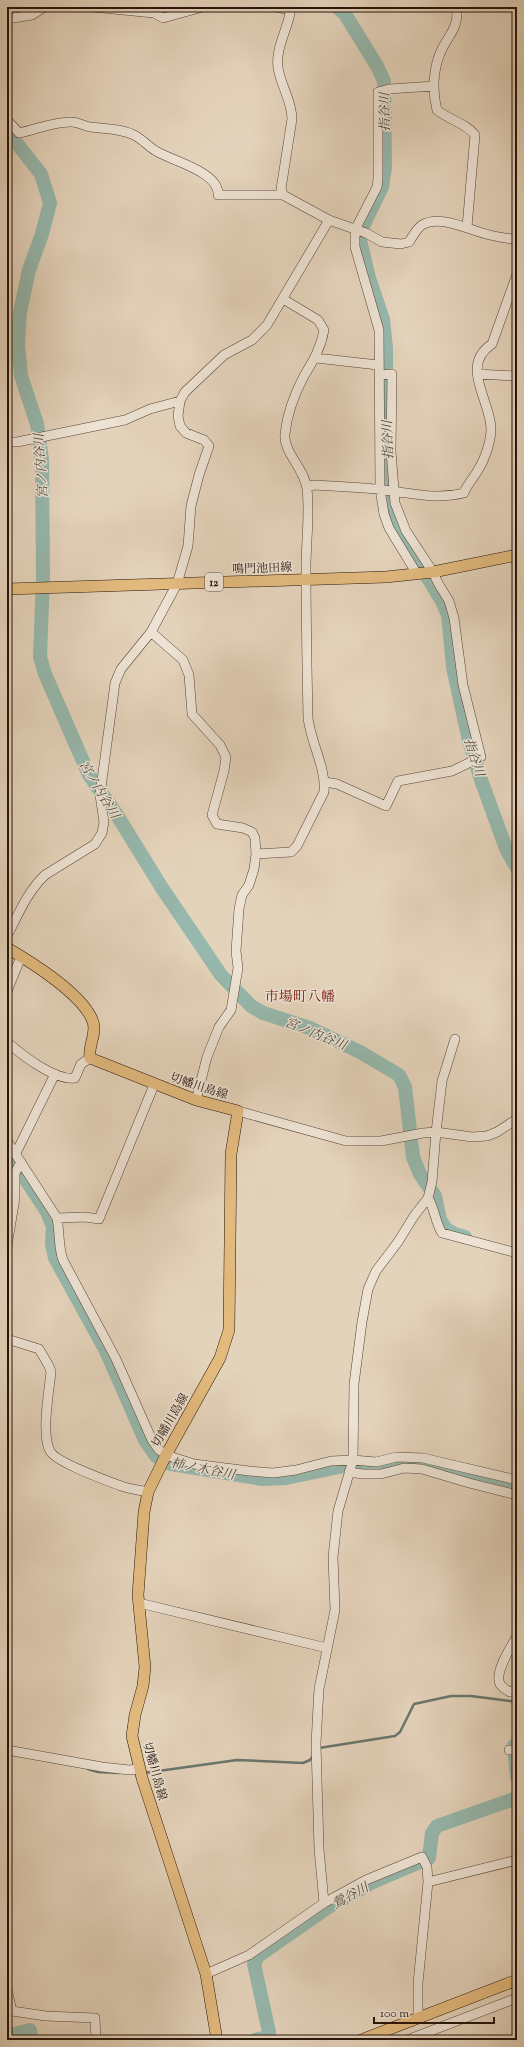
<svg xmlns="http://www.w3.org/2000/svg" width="524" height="2047" font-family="'Sorts Mill Goudy','Noto Serif JP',serif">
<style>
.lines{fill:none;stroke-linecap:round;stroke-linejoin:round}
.stream{stroke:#69766c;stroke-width:2.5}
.river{stroke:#96b8ad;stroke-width:14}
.minor-casing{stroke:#564336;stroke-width:10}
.major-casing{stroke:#26130a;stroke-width:12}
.minor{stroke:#ede2d3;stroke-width:9}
.major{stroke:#e2ba7e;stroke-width:11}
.labels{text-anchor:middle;stroke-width:3;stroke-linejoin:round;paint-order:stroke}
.shield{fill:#ede2d3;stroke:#625146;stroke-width:1}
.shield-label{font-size:11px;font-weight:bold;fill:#26130a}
.street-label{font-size:12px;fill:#26130a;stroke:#ede2d3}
.water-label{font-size:13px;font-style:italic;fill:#4d4d43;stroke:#ede2d3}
.quarter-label{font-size:14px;fill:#7a1f14;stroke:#ede2d3}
</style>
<rect width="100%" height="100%" fill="#e4d3bb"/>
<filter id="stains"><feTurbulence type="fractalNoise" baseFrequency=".005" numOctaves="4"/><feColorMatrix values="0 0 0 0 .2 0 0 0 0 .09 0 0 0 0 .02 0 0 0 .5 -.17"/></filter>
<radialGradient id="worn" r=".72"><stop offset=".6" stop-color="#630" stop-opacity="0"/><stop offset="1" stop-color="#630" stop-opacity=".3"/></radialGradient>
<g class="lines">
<path class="stream" d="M319,1748L395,1736L400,1732L414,1704L451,1696H471L517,1702
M88,1769L98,1772L119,1773
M144,1773L237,1760L303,1763L310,1760L313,1756"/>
<path class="river" d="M337,7L345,14L377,66L384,81L385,168L382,187L363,226L360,240L369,278L383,319L386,348V475L389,508L395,524L442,601L448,615L453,667L469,741L481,780L507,851L517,868
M7,131L41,174L50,203L42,234L29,270L20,312L18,344L21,376L37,424L42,460L43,577L40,657L45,674L89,775L115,812L162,888L221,975L251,1006L263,1013L310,1028L360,1052L399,1075L405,1087L413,1157L420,1174L435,1196L440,1220L446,1229L455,1234L465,1237
M7,1151L47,1212L53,1227L52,1244L55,1258L106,1351L145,1440L156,1456L171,1464L262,1479L286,1478L344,1466L379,1468L404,1462H423L486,1481L517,1488
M517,1746H514L517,1777
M7,2036L30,2030L32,2040
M255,2040L267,2037L269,2032L254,1964L258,1956L327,1908L375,1881L429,1858L432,1833L437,1826L517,1798"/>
<defs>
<path id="minor" d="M93,7L154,13L163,18L203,7
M276,7L291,10
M291,7C289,28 275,47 278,68C281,86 292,101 292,119L281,189L283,195L329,220L366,233L382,242L401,244L409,242C413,236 416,229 422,225C440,214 469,230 486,234C496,237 507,238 517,240
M457,7C458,29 451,31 442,49C433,67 432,91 437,110C449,120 466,123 475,135L467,227
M7,19L32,15L44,7
M7,120L19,133C35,130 55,121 72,122C78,122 84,126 90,127C105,129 120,128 134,135C142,139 149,147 156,151C172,161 220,172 218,195H283
M316,358L378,365
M477,374L517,376
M7,442H17L125,420L150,409L180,401
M307,486L317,485C339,487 362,487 384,490C412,493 436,500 464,493C467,484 474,478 478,470C485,459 491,441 491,429C491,401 459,366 492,344L517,274
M417,574L389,528L384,514L380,489L379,330L355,247V230L377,187L378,179V92L389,89L434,86
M151,632L183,660L189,675L192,714L220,745L226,757L224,771L212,815L217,824L243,828L252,832L255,838L256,854L254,869L249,885L242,895L239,909L236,951L238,968L231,1010L219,1027L207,1057L196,1100
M325,782L337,784L386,806L398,781L452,771L481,757L463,685L454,618L449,601L438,583L433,572L406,531L395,503L391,451L392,374L379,375
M256,854L291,852L297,846L324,792C326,766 311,744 308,718C307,668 306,617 306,567C306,541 310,515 307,489C305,469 283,452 285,434C287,415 295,393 304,376C313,361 321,348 324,330L318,320L283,299
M7,936C18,915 27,892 45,875L95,844L102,833L104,822L100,795L115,683L121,669L151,632L177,584L188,546L191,506L199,475L209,446L204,440L186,433L180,426L178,416L180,401L185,392L224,355L252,340L267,325L329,220
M7,991L21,957
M7,1042C22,1055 55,1081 75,1078L81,1064L90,1058
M238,1111L346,1141H381L423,1133L436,1132L472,1137L487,1136L497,1132L517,1119
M7,1141L57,1218C60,1233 58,1246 63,1260L116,1359L152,1440L159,1450L169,1456L194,1464L249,1471L273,1473L296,1470L331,1461L353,1460L376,1462L397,1457L423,1458L517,1480
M16,1153L55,1074
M428,1198C435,1209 435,1222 442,1233L517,1253
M57,1218L85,1217L99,1219L154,1085
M7,1246L15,1198V1173L21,1162
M7,1339L39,1349L49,1366L51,1372C49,1392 41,1434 50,1451C55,1462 108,1481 121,1486C130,1489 139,1490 148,1492
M349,1472L363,1474H381L404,1468L422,1469L469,1483L517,1495
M139,1603L327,1648
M517,1636C511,1647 494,1672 500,1684C502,1687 506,1690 510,1692L517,1688
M7,1750L102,1767L129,1770L139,1769
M509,1750H517
M428,1882L517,1860
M324,1903L319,1849L316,1744L318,1706L319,1689L335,1610L333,1557L338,1511L353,1460L354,1384L362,1322L368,1289L376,1271L398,1242L414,1216L428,1198L432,1182L436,1132L442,1081L455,1039
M206,1974L249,1955L324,1903L366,1880L422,1857L427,1867L428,1882L418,1983V2019
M7,1990L12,2011L46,2016L95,2018L96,2040
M407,2040L517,1998"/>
<path id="major" d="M7,589L386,577L433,572L517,555
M7,948C31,962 84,995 93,1022C97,1033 88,1046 90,1058L196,1100L238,1111L231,1154L229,1330L220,1358L166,1455L148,1492L144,1512L138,1595L145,1667L143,1686L135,1715L132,1736L142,1778L206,1974L217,2040
M361,2040L517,1980"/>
</defs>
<use href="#minor" class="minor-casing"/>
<use href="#major" class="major-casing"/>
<use href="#minor" class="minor"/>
<use href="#major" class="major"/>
</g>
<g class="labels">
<rect class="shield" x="205" y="573" width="18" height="18" rx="3"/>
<g class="shield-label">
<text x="214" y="586">12</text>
</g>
<g class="street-label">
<text transform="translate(262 568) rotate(-2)" y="4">鳴門池田線</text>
<text transform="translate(199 1086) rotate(18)" y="4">切幡川島線</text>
<text transform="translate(170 1420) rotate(-60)" y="4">切幡川島線</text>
<text transform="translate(155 1771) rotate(74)" y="4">切幡川島線</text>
</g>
<g class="water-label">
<text transform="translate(384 112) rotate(-91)" y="5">指谷川</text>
<text transform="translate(387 440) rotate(-92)" y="5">指谷川</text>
<text transform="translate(40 466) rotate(-94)" y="5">宮ノ内谷川</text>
<text transform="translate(475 757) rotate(72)" y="5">指谷川</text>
<text transform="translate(100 789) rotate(59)" y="5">宮ノ内谷川</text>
<text transform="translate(316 1033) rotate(22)" y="5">宮ノ内谷川</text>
<text transform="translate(203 1468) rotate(11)" y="5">柿ノ木谷川</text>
<text transform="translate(350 1895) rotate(-29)" y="5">鶯谷川</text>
</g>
<g class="quarter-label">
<text x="300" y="1001">市場町八幡</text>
</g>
</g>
<rect width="524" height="2047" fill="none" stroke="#e4d3bb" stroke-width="24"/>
<rect x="8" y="8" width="508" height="2031" fill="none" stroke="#26130a" stroke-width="2"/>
<rect x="12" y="12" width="500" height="2023" fill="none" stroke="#26130a"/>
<path d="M374 2017v6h120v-6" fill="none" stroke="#26130a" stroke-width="2"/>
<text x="380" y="2017" font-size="12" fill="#26130a" stroke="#ede2d3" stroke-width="3" paint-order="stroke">100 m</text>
<rect width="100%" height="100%" filter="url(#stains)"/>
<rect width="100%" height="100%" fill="url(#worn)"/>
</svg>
